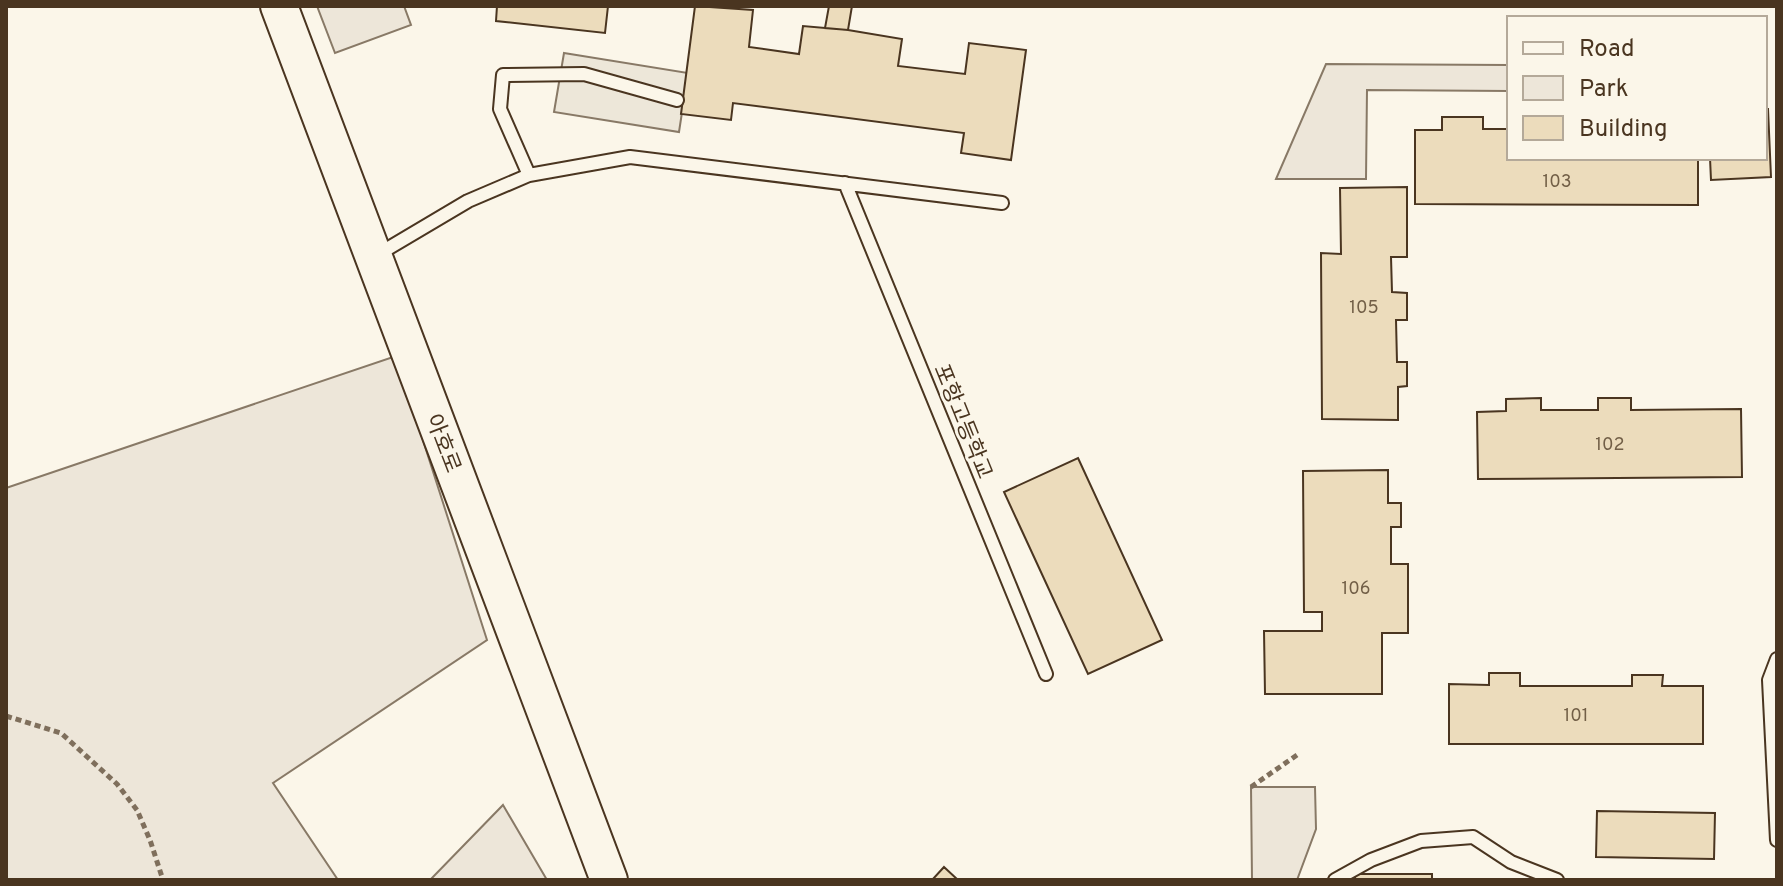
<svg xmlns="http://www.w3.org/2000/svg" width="1783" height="886" font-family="Overpass,'Noto Sans KR',sans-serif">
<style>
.green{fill:#ede6d9;stroke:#887966;stroke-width:2}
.parking{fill:#ede7d9;stroke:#887966;stroke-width:2}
.building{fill:#ecdcbc;stroke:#4a3520;stroke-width:2}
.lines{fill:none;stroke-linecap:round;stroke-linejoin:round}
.lane-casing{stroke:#4a3520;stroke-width:16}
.secondary-casing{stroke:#4a3520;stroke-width:40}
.path{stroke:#7f6f5c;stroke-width:5;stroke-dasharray:6 4;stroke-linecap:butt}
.lane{stroke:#fbf6e9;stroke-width:12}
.secondary{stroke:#fbf6e9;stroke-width:36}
.labels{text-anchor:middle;stroke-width:6;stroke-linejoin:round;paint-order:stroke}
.number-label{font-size:18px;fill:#725f47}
.street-label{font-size:22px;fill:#4a3520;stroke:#fbf6e9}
</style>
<rect width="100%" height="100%" fill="#fbf6e9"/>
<path class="green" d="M317,6H404L411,25L335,53Z
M1326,64L1509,65V91L1367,90L1366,179H1276Z
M396,356L487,640L273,783L338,880H6V488Z
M1251,787H1315L1316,829L1297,880H1252Z
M503,805L547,880H430Z"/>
<path class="parking" d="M564,53L688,73L679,132L554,112Z"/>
<path class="building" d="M497,6H608L605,33L496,21Z
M695,6L753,10L749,47L799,54L803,26L848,30L902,39L898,66L965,74L969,43L1026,50L1011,160L961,153L964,133L733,103L731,120L681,114Z
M829,6H852L848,30L825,28Z
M1765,109H1768L1771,177L1711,180L1710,158H1765Z
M1442,117H1483V129H1509V158H1698V205L1415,204V130H1442Z
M1407,187V257H1391L1392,292L1407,293V320H1396L1397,362H1407V386L1398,387V420L1322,419L1321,253L1341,254L1340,188Z
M1541,398V410H1598V398H1631V410L1741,409L1742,477L1478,479L1477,412L1506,411V399Z
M1078,458L1162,640L1088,674L1004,492Z
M1388,470V503H1401V527H1391V564H1408V633H1382V694H1265L1264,631H1322V612H1304L1303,471Z
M1489,673H1520V686H1632V675H1663L1662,686H1703V744H1449V684L1489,685Z
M1597,811L1715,813L1714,859L1596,857Z
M944,867L958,880H932Z
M1355,874H1432V880H1355Z"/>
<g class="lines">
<defs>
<path id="lane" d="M529,175L500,109L503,75L584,74L677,100
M845,183L1046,674
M377,255L468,201L529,175L630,157L1002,203
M1777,659L1769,680L1777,840
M1335,880L1371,860L1421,841L1473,837L1511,862L1557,880"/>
<path id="secondary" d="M279,6L609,880"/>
</defs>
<use href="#lane" class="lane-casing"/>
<use href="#secondary" class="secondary-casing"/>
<path class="path" d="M6,716L61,733L117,784L137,810L150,840L163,880
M1251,787L1297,755"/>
<use href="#lane" class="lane"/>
<use href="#secondary" class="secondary"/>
</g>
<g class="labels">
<g class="number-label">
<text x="1557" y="187">103</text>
<text x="1364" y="313">105</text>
<text x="1610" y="450">102</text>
<text x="1356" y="594">106</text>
<text x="1576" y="721">101</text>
</g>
<g class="street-label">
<text transform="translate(964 421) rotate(68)" y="8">포항고등학교</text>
<text transform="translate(444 443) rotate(69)" y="8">아호로</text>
</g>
</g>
<rect width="1783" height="886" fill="none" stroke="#4a3520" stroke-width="16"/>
<rect x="1507" y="16" width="260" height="144" fill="#fbf6e9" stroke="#b4a999" stroke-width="2"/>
<rect x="1523" y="42" width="40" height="12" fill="#fbf6e9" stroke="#b4a999" stroke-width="2"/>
<text x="1579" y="56" font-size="24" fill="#4a3520">Road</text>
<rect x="1523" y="76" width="40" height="24" fill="#ede6d9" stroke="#b4a999" stroke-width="2"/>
<text x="1579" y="96" font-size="24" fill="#4a3520">Park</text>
<rect x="1523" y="116" width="40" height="24" fill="#ecdcbc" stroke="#b4a999" stroke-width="2"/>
<text x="1579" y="136" font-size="24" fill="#4a3520">Building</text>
</svg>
